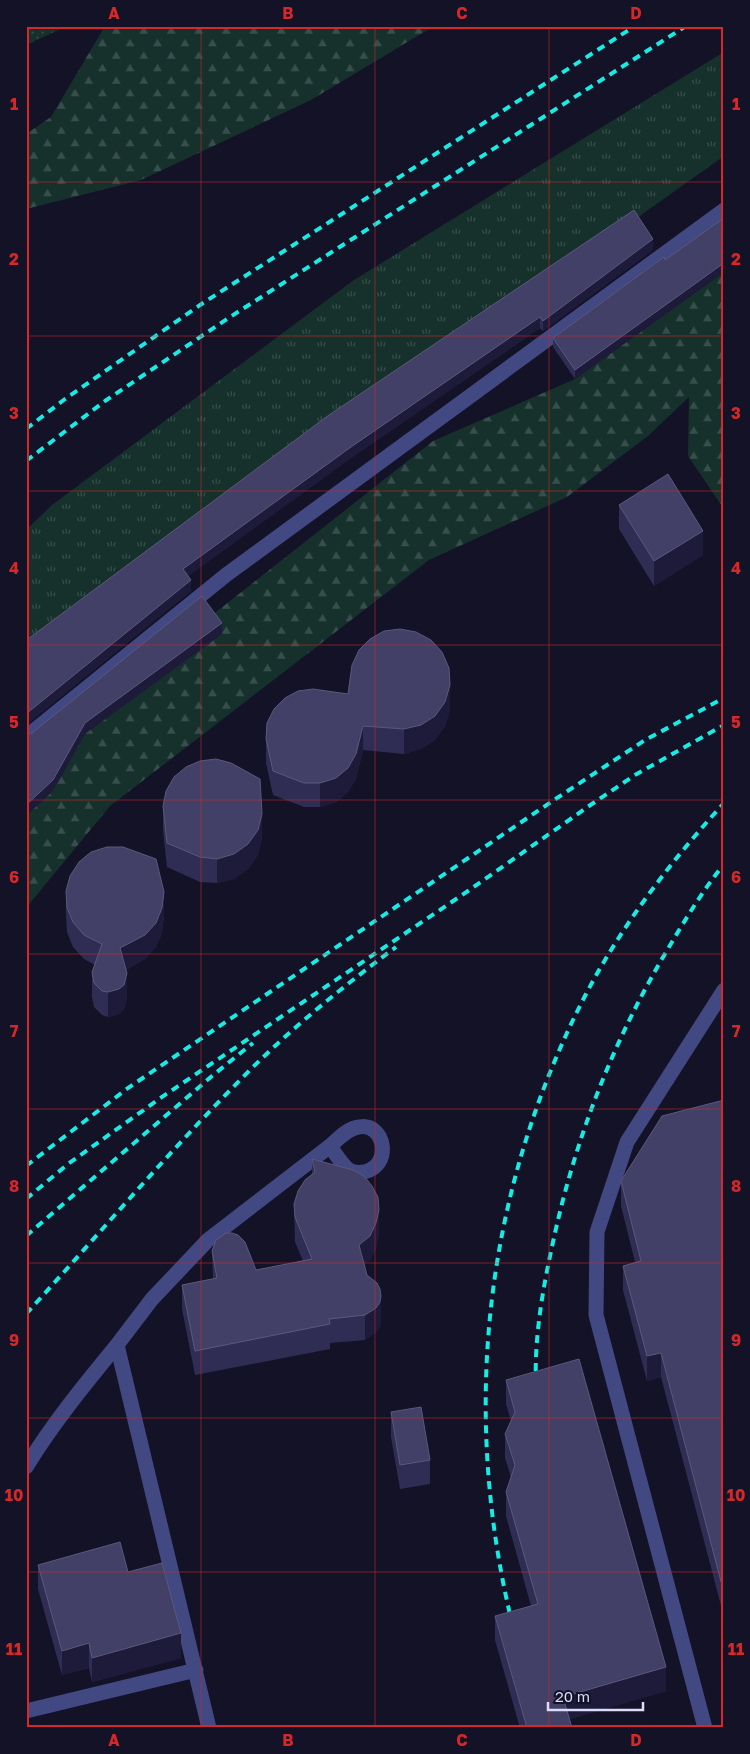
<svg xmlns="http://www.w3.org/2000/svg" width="750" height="1754" font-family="'Golos Text',sans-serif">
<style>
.grass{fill:url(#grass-tufts)}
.forest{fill:url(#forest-firs)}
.garden{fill:url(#garden-dots)}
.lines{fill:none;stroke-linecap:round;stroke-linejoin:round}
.minor{stroke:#414882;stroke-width:15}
.rail{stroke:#18ebe4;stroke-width:4;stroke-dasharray:8 6;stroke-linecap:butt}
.wall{fill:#302d54}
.shaded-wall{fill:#1d1a3a}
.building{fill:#424066;stroke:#5a587d}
.grid{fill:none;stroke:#d62828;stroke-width:1;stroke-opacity:0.55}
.neatline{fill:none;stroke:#d62828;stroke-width:2}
.grid-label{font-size:16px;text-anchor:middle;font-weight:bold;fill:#d62828}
</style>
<defs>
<pattern id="grass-tufts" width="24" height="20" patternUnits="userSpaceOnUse" patternTransform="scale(1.25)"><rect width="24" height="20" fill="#16312c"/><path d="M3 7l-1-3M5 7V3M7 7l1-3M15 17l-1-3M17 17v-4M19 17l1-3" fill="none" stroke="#374e4c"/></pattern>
<pattern id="forest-firs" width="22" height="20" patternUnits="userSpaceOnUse" patternTransform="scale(1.25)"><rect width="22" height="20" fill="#16312c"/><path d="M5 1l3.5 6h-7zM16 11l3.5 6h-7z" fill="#374e4c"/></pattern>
<pattern id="garden-dots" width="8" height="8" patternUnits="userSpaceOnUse" patternTransform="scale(1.25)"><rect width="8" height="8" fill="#16312c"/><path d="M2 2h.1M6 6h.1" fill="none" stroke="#374e4c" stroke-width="1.8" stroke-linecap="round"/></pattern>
</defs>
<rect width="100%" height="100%" fill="#131227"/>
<path class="grass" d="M724,52V156L26,652V530L52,505L354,280Z"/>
<path class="forest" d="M105,26H434L311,100L141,180L26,209V134L51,117Z
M724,272V509L688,456L689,397L648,436L567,497L429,560L110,806L26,908V766L41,750L433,441L575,379Z"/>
<path class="garden" d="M26,26H67L26,45Z"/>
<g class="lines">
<path class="minor" d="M26,737L226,575L724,210
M26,1467C53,1423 85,1384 117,1345
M26,1711L196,1670
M209,1728L117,1345L152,1299L208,1240L330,1146C338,1139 348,1128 359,1127C385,1122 393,1166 364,1172C358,1173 354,1173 349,1170C342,1165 335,1153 330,1146
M705,1728L596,1315L597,1232L627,1142L724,990"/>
<path class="rail" d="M26,429L65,399L203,303L635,26
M26,461L105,401L230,317L686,26
M26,1166L128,1088L554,800L645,740L724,698
M26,1199L68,1164L159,1099L468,891L589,806L635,775L724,725
M26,1236L212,1076L253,1043
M26,1314C100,1233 171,1149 249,1071C294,1026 345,985 396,947
M536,1385C534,1337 543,1288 553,1242C576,1135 615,1036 672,942C688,915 704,889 724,864
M513,1627C460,1412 484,1191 586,994C622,925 671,861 724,803"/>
</g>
<path class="wall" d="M653,250L543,331L540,328L351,458L188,576L191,591L26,725L329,415Z
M664,257L575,379L553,347V338Z
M619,505L703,555L654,586L619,529Z
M348,694L450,710L445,726L435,740L421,749L404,754L363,750L356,779L348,792L336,802L320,807H304L273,795L266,763V739Z
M163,806L262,838L258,855L248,869L234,879L217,883L200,882L167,867L163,831Z
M66,891L164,916L162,933L156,947L145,959L126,970L127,998L124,1009L119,1014L108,1017L102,1015L94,1007L92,997V972L95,965L84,959L73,947L67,932L66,916Z
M724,1100V1617L661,1377L647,1381L623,1290V1266L635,1262L621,1206V1181Z
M312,1159L379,1235L376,1248L370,1260L364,1265L381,1320L380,1327L376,1332L365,1340L330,1343V1349L195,1375L182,1309V1285L213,1279L212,1251L256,1270L303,1261L295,1242L294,1204L312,1175Z
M506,1380L666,1691L570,1719L572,1728H520L495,1640V1616L531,1606L506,1516V1492L511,1477L505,1458V1434L511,1421L506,1404Z
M391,1412L430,1460V1484L400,1489L391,1437Z
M38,1565L128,1572L181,1658L92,1682L89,1668L62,1675L38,1589Z"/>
<path class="shaded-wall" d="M653,239V250L543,331V321Z
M724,263V272L575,379V370Z
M540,317V328L351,458L183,580V569L351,447Z
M703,531V555L654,586V561Z
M191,580V591L26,725V714Z
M222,623V634L85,734L53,791L26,816V805L85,723Z
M450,685V710L445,726L435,740L421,749L404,754V729Z
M363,726V750L356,779L348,792L336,802L320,807V783Z
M262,814V838L258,855L248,869L234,879L217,883V859Z
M164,892V916L162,933L156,947L145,959L120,973V948Z
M127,973V998L124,1009L119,1014L108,1017V992Z
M379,1210V1235L376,1248L370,1260L359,1270V1245Z
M381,1296V1320L380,1327L376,1332L365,1340V1315Z
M661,1353V1377L647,1381V1356Z
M181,1633V1658L92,1682V1658Z
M89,1643V1668L62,1675V1651Z
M666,1667V1691L563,1721V1697Z"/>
<path class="building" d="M634,210L653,239L543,321L540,317L351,447L183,569L191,580L26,714V641L28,639L329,415Z
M724,218V263L575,370L553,338L664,257L665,260Z
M668,474L703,531L654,561L619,505Z
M202,596L222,623L85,723L53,780L26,805V734L32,733Z
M400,629L416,632L431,640L442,652L449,668L450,685L445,702L435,716L421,725L404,729L363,726L356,754L348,768L336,778L320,783H304L273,771L266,739L267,723L274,709L285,698L298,691L313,689L348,694L352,665L359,650L370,639L384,631Z
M216,759L231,763L260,779L262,814L258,830L248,844L234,854L217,859L200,857L167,843L163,806L166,791L174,777L186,767L200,761Z
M107,847H123L156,859L164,892L162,908L156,923L145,935L120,948L127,973L124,985L119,989L108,992L102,991L94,983L92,972L102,944L84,935L73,922L67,908L66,891L70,876L79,862L91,852Z
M724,1100V1593L661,1353L647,1356L623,1266L641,1261L621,1181L662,1116Z
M312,1159L353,1170L364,1176L372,1186L378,1197L379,1210L376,1223L370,1236L359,1245L367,1275L377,1283L380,1289L381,1296L380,1302L376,1308L365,1315L329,1319L330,1324L195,1351L182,1285L217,1278L212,1251L216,1240L226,1233H232L238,1235L245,1242L256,1270L312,1259L295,1217L294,1204L298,1191L305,1180L315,1172Z
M579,1359L666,1667L563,1697L572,1728H527L495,1616L538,1604L506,1492L515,1465L505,1434L515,1412L506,1380Z
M421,1407L430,1460L400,1465L391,1412Z
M120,1542L128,1572L162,1563L181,1633L92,1658L89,1643L62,1651L38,1565Z"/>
<path class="grid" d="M201,26V1728M375,26V1728M549,26V1728M26,182H724M26,336H724M26,491H724M26,645H724M26,800H724M26,954H724M26,1109H724M26,1263H724M26,1418H724M26,1572H724"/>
<rect width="750" height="1754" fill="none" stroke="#131227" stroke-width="55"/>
<path d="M548 1702v8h95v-8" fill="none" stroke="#dcdcfc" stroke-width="2.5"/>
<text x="555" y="1702" font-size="15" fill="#dcdcfc" stroke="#131227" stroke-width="4" paint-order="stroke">20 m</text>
<rect x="28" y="28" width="694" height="1698" class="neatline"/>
<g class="grid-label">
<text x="114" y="19">A</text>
<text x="288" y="19">B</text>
<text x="462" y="19">C</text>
<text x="636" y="19">D</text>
<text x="14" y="110">1</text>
<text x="736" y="110">1</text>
<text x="14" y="265">2</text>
<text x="736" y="265">2</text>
<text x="14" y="419">3</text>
<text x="736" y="419">3</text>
<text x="14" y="574">4</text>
<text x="736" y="574">4</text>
<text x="14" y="728">5</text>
<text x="736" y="728">5</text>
<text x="14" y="883">6</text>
<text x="736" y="883">6</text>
<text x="14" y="1037">7</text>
<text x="736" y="1037">7</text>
<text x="14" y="1192">8</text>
<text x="736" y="1192">8</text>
<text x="14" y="1346">9</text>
<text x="736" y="1346">9</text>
<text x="14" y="1501">10</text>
<text x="736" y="1501">10</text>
<text x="14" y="1655">11</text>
<text x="736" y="1655">11</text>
<text x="114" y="1746">A</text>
<text x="288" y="1746">B</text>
<text x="462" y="1746">C</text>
<text x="636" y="1746">D</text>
</g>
</svg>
